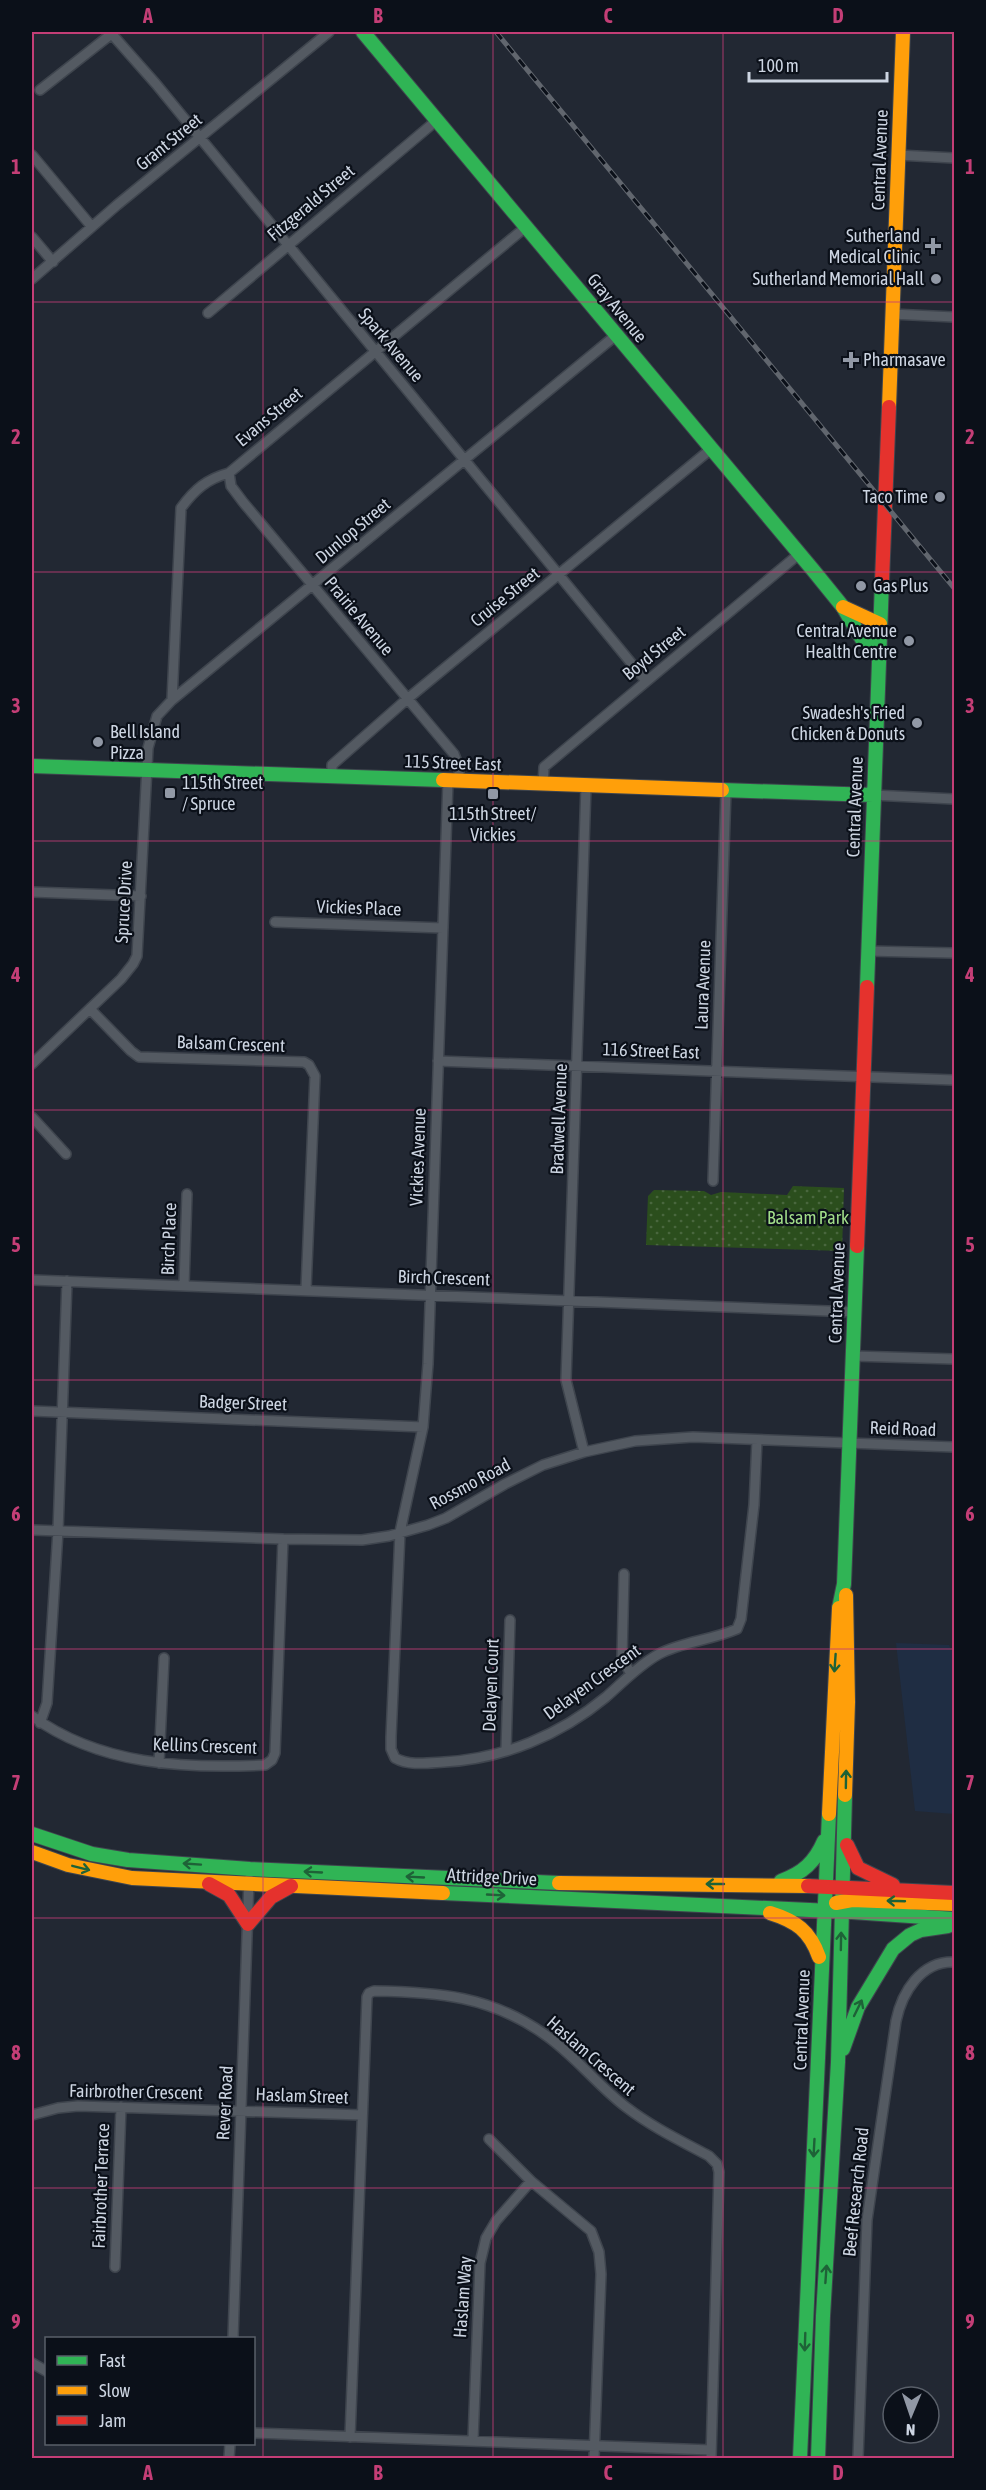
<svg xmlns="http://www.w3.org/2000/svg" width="986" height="2490" font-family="'Asap Condensed',sans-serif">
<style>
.built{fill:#1f2d43}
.park{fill:url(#park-dots)}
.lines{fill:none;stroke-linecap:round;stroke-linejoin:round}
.street-casing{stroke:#3f454e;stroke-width:12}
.fast-casing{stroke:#3f454e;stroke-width:16}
.slow-casing{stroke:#3f454e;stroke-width:16}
.jam-casing{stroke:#3f454e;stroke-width:16}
.street{stroke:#545a62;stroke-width:9}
.fast{stroke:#30b455;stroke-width:14}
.slow{stroke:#ff9f0a;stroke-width:14}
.jam{stroke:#e5322d;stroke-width:14}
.rail-casing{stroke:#61666e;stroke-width:5}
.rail{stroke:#0b1019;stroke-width:3;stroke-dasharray:9;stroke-linecap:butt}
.oneway{stroke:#1e6237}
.grid{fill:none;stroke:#c43e76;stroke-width:1.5;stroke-opacity:0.55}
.poi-dot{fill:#9198a5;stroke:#0b1019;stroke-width:2}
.labels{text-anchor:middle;stroke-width:4.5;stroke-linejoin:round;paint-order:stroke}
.street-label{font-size:18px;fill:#cdd5e2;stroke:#0b1019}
.poi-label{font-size:18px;fill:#cdd5e2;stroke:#0b1019;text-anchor:end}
.park-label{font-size:18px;fill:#a2de8a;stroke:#0b1019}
.neatline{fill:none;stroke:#c43e76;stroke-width:2}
.grid-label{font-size:20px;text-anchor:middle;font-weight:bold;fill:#c43e76}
</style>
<defs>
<pattern id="park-dots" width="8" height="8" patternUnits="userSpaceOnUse" patternTransform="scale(1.5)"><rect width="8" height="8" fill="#2b4e1d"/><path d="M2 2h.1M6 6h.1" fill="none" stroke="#49673e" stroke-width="1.8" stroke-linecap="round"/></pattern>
</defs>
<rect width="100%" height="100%" fill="#222833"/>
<path class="built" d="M896,1643L949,1645L954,1655V1814L915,1811Z"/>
<path class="park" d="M793,1186L844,1188L842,1251L646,1245L648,1196L654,1190L704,1191L711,1195L721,1192L787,1195Z"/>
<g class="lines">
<defs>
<path id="street" d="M110,32L156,84L646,681
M40,90L114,32
M32,155L92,227
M898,155L954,158
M32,237L53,262
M32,279L117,205L329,32
M208,313L437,120
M892,314L954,317
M229,473L231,486L243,502L454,754L459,767V782
M172,700L181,508C195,489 207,479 229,473L527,226
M332,777V765L406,700L711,449
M448,781L428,1364L423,1427L400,1532L391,1737V1749L395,1758C409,1766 428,1763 444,1762C503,1759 560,1735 606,1697C623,1682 639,1665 659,1654C681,1642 712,1640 737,1629L741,1619L754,1505L757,1440
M543,784L544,767L799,554
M873,795L954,799
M32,892L141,896
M275,922L443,928
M867,951L954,953
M90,1009L131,1051L139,1057L304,1062L309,1065L315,1076L306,1289
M438,1061L954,1080
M32,1064L121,979L133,964L137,956L148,748L157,716L172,700L615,336
M32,1117L66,1154
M713,1181L726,790
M32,1280L855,1312
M184,1285L187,1194
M853,1356L954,1359
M32,1411L423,1427
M584,1452L566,1380L586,786
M32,1530L283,1539L362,1540L389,1536L428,1525L446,1518L505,1484L543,1465L584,1452L635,1441L693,1437L954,1447
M624,1574L622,1658L631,1674
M32,1716C99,1765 184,1769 265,1765L272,1760L275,1753L283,1539
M40,1723L47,1703L58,1531L67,1281
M506,1750L510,1620
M159,1763L164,1658
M32,2115L58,2108L78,2106L362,2115
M489,2139L531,2181
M115,2267L121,2107
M233,2338L249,1879
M32,2363L46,2371
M254,2433L711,2450
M350,2437L367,1997L369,1993L374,1991C438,1992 490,1996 544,2034C575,2055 597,2085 626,2107C652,2127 681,2141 709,2156L717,2164L719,2172L711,2458
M473,2440L480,2263L486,2238L496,2221L531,2181L591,2231L599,2252L601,2274L594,2458
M229,2458L230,2444
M858,2458L867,2220L896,2021C902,1992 921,1961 954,1962"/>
<path id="fast" d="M363,32L813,570L843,607L863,641L879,654
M32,766L443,780
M722,790L873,795
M867,987L882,581
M839,1608L844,1584L857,1246
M32,1834L92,1854L128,1860L250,1869L559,1883
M781,1881C803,1873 815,1862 824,1841
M443,1893L852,1912L954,1919
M843,2049L858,2007L893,1949L910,1935L921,1930L948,1926
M800,2458L829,1814
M818,2458L823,2316L838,2062L845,1795"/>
<path id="slow" d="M889,407L903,32
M843,607L880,624
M443,780L722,790
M845,1795L848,1702L846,1595
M829,1814L839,1608
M32,1852L68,1865L132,1878L443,1893
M559,1883L808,1886
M836,1903L852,1900L954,1904
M770,1913C796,1921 810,1931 819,1957"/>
<path id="jam" d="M882,581L889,407
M857,1246L867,987
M847,1845L858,1868L893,1885
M209,1884L229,1895L248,1924L271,1897L291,1886
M808,1886L954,1893"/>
</defs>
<use href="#street" class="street-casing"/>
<use href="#fast" class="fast-casing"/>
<use href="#slow" class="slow-casing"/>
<use href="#jam" class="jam-casing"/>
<use href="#street" class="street"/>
<use href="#fast" class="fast"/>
<use href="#slow" class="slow"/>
<use href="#jam" class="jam"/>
<defs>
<path id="rail" d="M496,32L954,588"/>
</defs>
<use href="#rail" class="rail-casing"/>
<use href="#rail" class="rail"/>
</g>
<defs><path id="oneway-shaft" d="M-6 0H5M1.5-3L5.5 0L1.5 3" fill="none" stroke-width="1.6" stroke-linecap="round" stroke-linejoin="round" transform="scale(1.5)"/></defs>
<g class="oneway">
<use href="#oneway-shaft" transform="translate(835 1663) rotate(94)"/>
<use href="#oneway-shaft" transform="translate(846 1779) rotate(-89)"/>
<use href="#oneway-shaft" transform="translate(192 1864) rotate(-176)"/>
<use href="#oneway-shaft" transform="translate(81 1868) rotate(14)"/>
<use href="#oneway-shaft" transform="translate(313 1872) rotate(-177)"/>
<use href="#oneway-shaft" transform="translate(415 1877) rotate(-177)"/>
<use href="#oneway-shaft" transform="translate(715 1884) rotate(180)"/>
<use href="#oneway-shaft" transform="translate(496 1895) rotate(3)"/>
<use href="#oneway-shaft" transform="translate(896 1901) rotate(-178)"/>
<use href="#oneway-shaft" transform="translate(841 1941) rotate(-89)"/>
<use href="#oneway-shaft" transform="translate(858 2008) rotate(-64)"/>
<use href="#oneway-shaft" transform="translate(814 2148) rotate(93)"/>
<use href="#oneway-shaft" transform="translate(826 2274) rotate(-86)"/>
<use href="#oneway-shaft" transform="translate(805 2342) rotate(92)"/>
</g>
<path class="grid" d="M263,32V2458M493,32V2458M723,32V2458M32,302H954M32,572H954M32,841H954M32,1110H954M32,1380H954M32,1649H954M32,1918H954M32,2188H954"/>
<g class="poi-dot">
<path d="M930 237h6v6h6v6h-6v6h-6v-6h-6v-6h6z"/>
<circle cx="936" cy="279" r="6"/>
<path d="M848 351h6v6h6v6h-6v6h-6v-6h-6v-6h6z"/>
<circle cx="940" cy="497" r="6"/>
<circle cx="861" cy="586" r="6"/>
<circle cx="909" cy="641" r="6"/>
<circle cx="917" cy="723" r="6"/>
<circle cx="98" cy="742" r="6"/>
<rect x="164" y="787" width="12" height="12" rx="3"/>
<rect x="487" y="788" width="12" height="12" rx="3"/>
</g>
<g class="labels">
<g class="street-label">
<text transform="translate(169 142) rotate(-39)" y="6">Grant Street</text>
<text transform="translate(880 160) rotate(-88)" y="6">Central Avenue</text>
<text transform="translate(311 203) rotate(-40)" y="6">Fitzgerald Street</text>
<text transform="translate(617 308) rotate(51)" y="6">Gray Avenue</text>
<text transform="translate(391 345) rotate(50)" y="6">Spark Avenue</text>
<text transform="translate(269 417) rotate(-40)" y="6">Evans Street</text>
<text transform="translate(353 531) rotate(-40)" y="6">Dunlop Street</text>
<text transform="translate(505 597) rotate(-39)" y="6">Cruise Street</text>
<text transform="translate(359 616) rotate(50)" y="6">Prairie Avenue</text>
<text transform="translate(654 653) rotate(-39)" y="6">Boyd Street</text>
<text transform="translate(453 763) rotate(2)" y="6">115 Street East</text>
<text transform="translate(855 807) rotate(-88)" y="6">Central Avenue</text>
<text transform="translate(124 902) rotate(-87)" y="6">Spruce Drive</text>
<text transform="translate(359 908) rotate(2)" y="6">Vickies Place</text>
<text transform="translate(703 985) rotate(-88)" y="6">Laura Avenue</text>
<text transform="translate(231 1044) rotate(2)" y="6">Balsam Crescent</text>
<text transform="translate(651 1051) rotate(2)" y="6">116 Street East</text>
<text transform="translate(559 1119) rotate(-88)" y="6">Bradwell Avenue</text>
<text transform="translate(418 1157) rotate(-88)" y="6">Vickies Avenue</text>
<text transform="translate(169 1239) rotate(-88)" y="6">Birch Place</text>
<text transform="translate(444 1278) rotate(2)" y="6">Birch Crescent</text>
<text transform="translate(837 1293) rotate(-88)" y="6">Central Avenue</text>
<text transform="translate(243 1403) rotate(2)" y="6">Badger Street</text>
<text transform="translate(903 1429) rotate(2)" y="6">Reid Road</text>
<text transform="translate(470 1484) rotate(-28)" y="6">Rossmo Road</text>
<text transform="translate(592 1682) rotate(-36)" y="6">Delayen Crescent</text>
<text transform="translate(491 1685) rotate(-88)" y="6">Delayen Court</text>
<text transform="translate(205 1746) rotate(2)" y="6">Kellins Crescent</text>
<text transform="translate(492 1877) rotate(3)" y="6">Attridge Drive</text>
<text transform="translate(802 2020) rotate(-88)" y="6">Central Avenue</text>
<text transform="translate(591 2056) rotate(41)" y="6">Haslam Crescent</text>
<text transform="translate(136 2092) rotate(1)" y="6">Fairbrother Crescent</text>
<text transform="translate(302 2096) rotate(2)" y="6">Haslam Street</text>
<text transform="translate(225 2103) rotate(-87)" y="6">Rever Road</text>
<text transform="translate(101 2186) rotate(-88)" y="6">Fairbrother Terrace</text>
<text transform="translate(856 2192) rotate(-84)" y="6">Beef Research Road</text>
<text transform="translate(463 2297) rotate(-86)" y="6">Haslam Way</text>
</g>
<g class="poi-label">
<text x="920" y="242">Sutherland<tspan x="920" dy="21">Medical Clinic</tspan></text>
<text x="924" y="285">Sutherland Memorial Hall</text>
<text x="863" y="366" text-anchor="start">Pharmasave</text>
<text x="928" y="503">Taco Time</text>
<text x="873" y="592" text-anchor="start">Gas Plus</text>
<text x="897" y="637">Central Avenue<tspan x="897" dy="21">Health Centre</tspan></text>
<text x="905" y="719">Swadesh's Fried<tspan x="905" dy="21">Chicken &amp; Donuts</tspan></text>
<text x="110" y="738" text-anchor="start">Bell Island<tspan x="110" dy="21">Pizza</tspan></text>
<text x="182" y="789" text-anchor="start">115th Street<tspan x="182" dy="21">/ Spruce</tspan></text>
<text x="493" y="820" text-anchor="middle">115th Street/<tspan x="493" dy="21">Vickies</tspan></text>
</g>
<g class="park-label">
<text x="808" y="1224">Balsam Park</text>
</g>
</g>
<rect width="986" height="2490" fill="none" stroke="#0b1019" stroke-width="66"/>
<rect x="45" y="2337" width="210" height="108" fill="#0b1019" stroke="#595f69" stroke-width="1.5"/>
<rect x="57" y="2356" width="30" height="9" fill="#30b455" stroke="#595f69" stroke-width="1.5"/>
<text x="99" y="2367" font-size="18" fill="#cdd5e2">Fast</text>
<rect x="57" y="2386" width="30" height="9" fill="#ff9f0a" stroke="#595f69" stroke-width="1.5"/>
<text x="99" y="2397" font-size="18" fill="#cdd5e2">Slow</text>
<rect x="57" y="2416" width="30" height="9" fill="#e5322d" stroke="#595f69" stroke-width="1.5"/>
<text x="99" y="2427" font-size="18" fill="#cdd5e2">Jam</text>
<g transform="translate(911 2415) rotate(182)"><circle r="28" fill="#0b1019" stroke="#595f69" stroke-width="1.5"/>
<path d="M0-4.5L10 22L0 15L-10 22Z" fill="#9198a5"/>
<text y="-9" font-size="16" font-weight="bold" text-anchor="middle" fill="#cdd5e2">N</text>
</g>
<path d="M749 72v9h138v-9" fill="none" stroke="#cdd5e2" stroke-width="3"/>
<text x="758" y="72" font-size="18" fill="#cdd5e2" stroke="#0b1019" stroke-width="4.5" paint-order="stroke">100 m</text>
<rect x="33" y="33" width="920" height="2424" class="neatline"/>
<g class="grid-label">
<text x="148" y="23">A</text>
<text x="378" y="23">B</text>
<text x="608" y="23">C</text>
<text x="838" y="23">D</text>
<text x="16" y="174">1</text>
<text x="970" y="174">1</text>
<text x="16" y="444">2</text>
<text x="970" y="444">2</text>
<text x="16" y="713">3</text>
<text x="970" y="713">3</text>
<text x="16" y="982">4</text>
<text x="970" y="982">4</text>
<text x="16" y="1252">5</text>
<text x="970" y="1252">5</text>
<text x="16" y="1521">6</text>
<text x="970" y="1521">6</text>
<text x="16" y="1790">7</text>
<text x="970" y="1790">7</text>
<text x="16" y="2060">8</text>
<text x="970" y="2060">8</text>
<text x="16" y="2329">9</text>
<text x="970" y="2329">9</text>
<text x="148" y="2480">A</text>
<text x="378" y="2480">B</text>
<text x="608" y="2480">C</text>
<text x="838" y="2480">D</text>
</g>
</svg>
